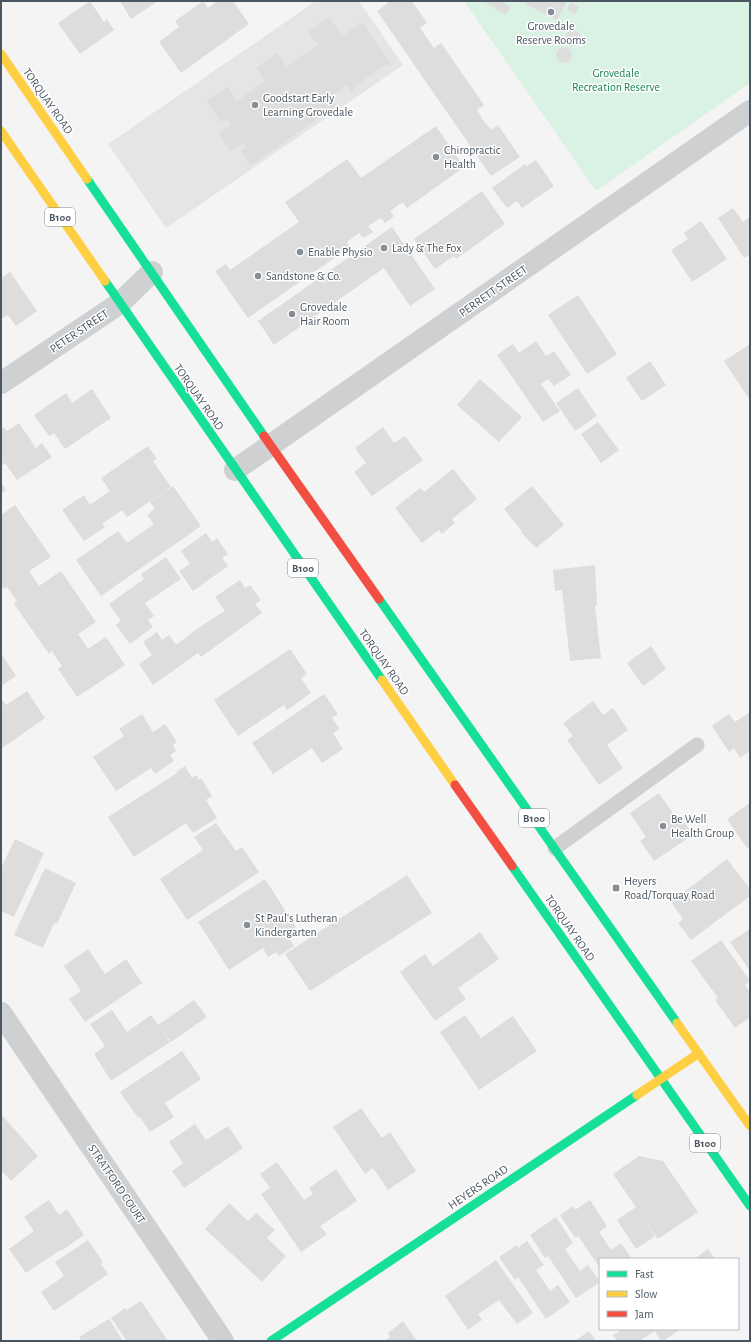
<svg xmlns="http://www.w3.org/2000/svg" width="751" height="1342" font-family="'Alegreya Sans',sans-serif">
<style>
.education{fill:#e6e5e6}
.green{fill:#d9f2e3}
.building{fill:#ddddde}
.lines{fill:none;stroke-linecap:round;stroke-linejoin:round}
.lane{stroke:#ced0d2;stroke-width:15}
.street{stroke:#ced0d2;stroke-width:22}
.fast{stroke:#16e098;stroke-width:9}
.slow{stroke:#ffcf43;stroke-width:9}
.jam{stroke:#f24e42;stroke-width:9}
.poi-dot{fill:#868d94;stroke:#fff;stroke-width:1.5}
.labels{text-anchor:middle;stroke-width:3;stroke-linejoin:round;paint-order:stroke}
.shield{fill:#fff;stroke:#808990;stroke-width:1}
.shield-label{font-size:11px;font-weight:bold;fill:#4a5661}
.poi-label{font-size:12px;fill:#4a5661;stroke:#fff;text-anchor:start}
.park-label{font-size:12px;fill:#17864f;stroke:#fff}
.street-label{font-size:12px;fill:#4a5661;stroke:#fff}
</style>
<rect width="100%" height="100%" fill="#f4f4f4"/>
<path class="education" d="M316,1H359L403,65L166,228L108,144Z"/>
<path class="green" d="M464,1H750V83L596,191Z"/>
<path class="building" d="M90,1L104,22L107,19L114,30L80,54L58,23Z
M120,1H158L131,19Z
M203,1L208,8L217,1H233L249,24L181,73L159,42L179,27L175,21Z
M387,1H412L427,23L420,28L434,48L441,43L484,105L477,110L483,120L491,130L498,125L520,157L491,176L377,11L388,3Z
M487,1H501L511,7L506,15L486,3Z
M526,1H567L557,20L525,4Z
M571,3L579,7L575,14L567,10Z
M329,17L342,36L362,22L391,64L388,66L387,64L353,88L355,90L352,92L347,85L330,98L335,106L251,166L241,151L246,147L243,143L230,151L218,134L231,125L226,119L221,122L207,101L228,87L237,101L265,81L256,68L277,53L287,67L318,45L308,32Z
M565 38a8 8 0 1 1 16 0a8 8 0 1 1-16 0Z
M556 55a8 8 0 1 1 16 0a8 8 0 1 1-16 0Z
M436,126L464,167L407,208L403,202L390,211L394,216L385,223L381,218L368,226L373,232L363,238L359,233L347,242L350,247L248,318L215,271L226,264L230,270L299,222L285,202L347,159L361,178Z
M536,160L554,186L522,208L517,201L507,208L492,188L525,164L527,166Z
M482,191L505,224L456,259L454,256L435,269L414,239Z
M733,208L743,222L750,217V254L744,258L718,218Z
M701,221L727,259L692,282L671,250L688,239L684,233Z
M392,227L435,289L410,306L384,268L274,345L258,321Z
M10,272L37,311L16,326L8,315L1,319V278Z
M578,295L617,354L587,374L548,315Z
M536,341L546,356L554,351L571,375L554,386L548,379L541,384L560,411L543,422L497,355L513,344L519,353Z
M750,344V400L724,361Z
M650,361L666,385L642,401L626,378Z
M480,379L522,417L499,442L457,405Z
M578,388L597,416L575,431L556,403Z
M92,389L111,418L65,449L54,433L49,436L34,415L66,393L72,403Z
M598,422L619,450L601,463L581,434Z
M19,423L36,448L42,443L52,457L17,480L5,463L1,466V429L4,427L7,431Z
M383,427L394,443L405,436L423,460L372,496L354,472L366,463L355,448Z
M148,446L157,459L153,461L171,487L127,517L122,510L102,524L105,527L84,541L62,510L84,495L90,505L110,491L101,478Z
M453,469L477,499L452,519L455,523L442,534L439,530L422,543L395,508L420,488L424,492Z
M1,482L6,490L1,493Z
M173,486L201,526L101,596L76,560L118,531L127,543L154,524L147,515L155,509L150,502Z
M532,486L564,525L536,548L521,532L522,531L504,509Z
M15,505L51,557L29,571L39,586L61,571L96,622L78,634L83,641L88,649L106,637L125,665L77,697L58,669L62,666L57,659L52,651L49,654L14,604L17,601L7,587L4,589L1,585V515Z
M206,533L212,542L217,538L228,554L222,558L228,566L193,591L179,571L190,564L181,551Z
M166,557L181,579L145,603L154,616L148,620L153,627L130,644L116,625L121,621L109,604L144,579L141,574Z
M595,565L597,605L595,606L601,658L570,661L562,590L555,591L553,570Z
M240,580L245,588L250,585L261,600L255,604L262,613L201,657L198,653L153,685L139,664L152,655L143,642L157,632L162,640L169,635L176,645L201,626L225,611L215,597Z
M651,646L666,669L643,686L627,663Z
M290,649L307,674L301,678L311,693L287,710L284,705L238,736L214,700Z
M1,653L16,676L1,686Z
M27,691L45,718L1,749V698L6,705Z
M324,694L338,714L332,718L340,729L333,733L343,749L322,763L312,748L273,774L252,743Z
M593,701L603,715L613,708L628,730L607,745L623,768L599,785L567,740L573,736L563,723Z
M750,712V751L740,758L734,748L729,752L712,726L729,714L735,722Z
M142,714L153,732L165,724L177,742L173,745L176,751L170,755L174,761L155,774L151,768L116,791L93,757L124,736L119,729Z
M185,766L192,778L196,775L199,780L201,778L212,796L206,800L217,818L193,833L186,823L134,857L108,817L177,773L176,772Z
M659,793L676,818L680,815L693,835L654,861L640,841L646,837L630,813Z
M750,803V847L747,848L727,819Z
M216,823L236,851L242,847L259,872L187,920L160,879L203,850L194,837Z
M15,839L44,853L14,917L1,911V866H2Z
M727,859L750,889V896L691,940L678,923L683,919L671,902Z
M45,868L76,883L57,924L54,923L43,948L14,935Z
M407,875L432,913L310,991L285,954Z
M265,879L296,927L286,934L294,946L279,956L276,952L268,957L263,948L229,970L198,922Z
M750,929V971L730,942Z
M480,932L499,959L458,988L466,999L435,1021L400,972L425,954L433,966Z
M721,940L750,981L745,985L750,992V1017L735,1028L715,1000L718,998L691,961Z
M88,949L105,974L126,959L142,983L85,1022L69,999L81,991L64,966Z
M194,1000L207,1017L171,1042L158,1025Z
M112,1010L127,1032L151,1015L170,1042L111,1081L94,1054L105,1046L90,1024Z
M465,1015L481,1038L513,1016L537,1051L479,1090L440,1032Z
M182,1051L201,1079L165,1103L174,1117L150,1132L140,1117L138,1118L120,1092Z
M361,1108L382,1138L390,1132L416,1171L388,1190L373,1168L365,1174L333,1127Z
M1,1114L38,1156L11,1181L1,1170Z
M195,1124L206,1140L228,1126L243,1148L184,1188L172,1171L183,1163L169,1142Z
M639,1156L663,1161L698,1212L658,1239L613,1174Z
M277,1162L304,1200L313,1194L309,1188L336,1169L357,1201L320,1226L327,1234L301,1252L261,1194L270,1188L260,1174Z
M49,1200L59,1215L67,1209L84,1235L61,1251L60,1250L26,1273L9,1249L34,1231L24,1217Z
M590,1200L607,1226L599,1232L611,1250L621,1243L632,1259H600V1268L578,1236L575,1238L560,1215L573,1206L575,1210Z
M229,1203L248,1221L256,1213L275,1230L267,1238L286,1256L262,1282L205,1229Z
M636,1207L655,1236L636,1249L617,1220Z
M556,1217L573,1243L565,1249L580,1271L588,1265L600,1282L576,1298L548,1256L545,1258L530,1235Z
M88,1240L103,1262L101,1264L108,1274L54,1311L41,1292L64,1276L55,1262Z
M527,1241L544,1265L536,1270L550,1291L558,1285L570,1302L546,1319L518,1277L515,1280L499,1257L517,1245L518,1248Z
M708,1249L715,1259H694Z
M496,1260L533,1313L517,1324L499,1300L478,1314L482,1320L468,1330L445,1296Z
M141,1301L168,1341H127L111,1318L125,1308L127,1310Z
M109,1319L123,1341H82L79,1337Z
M403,1321L417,1341H384L390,1337L388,1333Z
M623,1329H677L678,1331L663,1341H661L655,1331L641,1340L642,1341H617L613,1335Z
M589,1331L596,1341H575Z"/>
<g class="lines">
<path class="lane" d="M555,848L697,745"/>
<path class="street" d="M1,383L120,303L152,272
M235,470L750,111
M1,1013L223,1341"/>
<path class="fast" d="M87,179L264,436
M105,281L382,680
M379,599L677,1023
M512,866L750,1206
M271,1341L637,1095"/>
<path class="slow" d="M1,54L87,179
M1,131L105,281
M382,680L455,785
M677,1023L750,1126
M637,1095L699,1053"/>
<path class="jam" d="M264,436L379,599
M455,785L512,866"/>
</g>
<g class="poi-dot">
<circle cx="551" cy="12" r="4"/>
<circle cx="255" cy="105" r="4"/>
<circle cx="436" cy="157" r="4"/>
<circle cx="384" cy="248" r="4"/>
<circle cx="300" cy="252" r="4"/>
<circle cx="258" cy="276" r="4"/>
<circle cx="292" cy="314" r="4"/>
<circle cx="663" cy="826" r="4"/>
<rect x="612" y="884" width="8" height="8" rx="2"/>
<circle cx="247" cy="925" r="4"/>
</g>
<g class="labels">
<g class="shield">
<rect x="45" y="208" width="30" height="18" rx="3"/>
<rect x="288" y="559" width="30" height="18" rx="3"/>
<rect x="519" y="809" width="30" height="18" rx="3"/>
<rect x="690" y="1134" width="30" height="18" rx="3"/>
</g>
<g class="shield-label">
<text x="60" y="221">B100</text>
<text x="303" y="572">B100</text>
<text x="534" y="822">B100</text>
<text x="705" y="1147">B100</text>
</g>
<g class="poi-label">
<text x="551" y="30" text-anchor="middle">Grovedale<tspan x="551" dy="14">Reserve Rooms</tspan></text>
<text x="263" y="102">Goodstart Early<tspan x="263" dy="14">Learning Grovedale</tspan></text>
<text x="444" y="154">Chiropractic<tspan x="444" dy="14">Health</tspan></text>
<text x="392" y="252">Lady &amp; The Fox</text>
<text x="308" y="256">Enable Physio</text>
<text x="266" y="280">Sandstone &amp; Co.</text>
<text x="300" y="311">Grovedale<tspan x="300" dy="14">Hair Room</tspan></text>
<text x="671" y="823">Be Well<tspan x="671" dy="14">Health Group</tspan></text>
<text x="624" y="885">Heyers<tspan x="624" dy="14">Road/Torquay Road</tspan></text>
<text x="255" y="922">St Paul's Lutheran<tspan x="255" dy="14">Kindergarten</tspan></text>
</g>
<g class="park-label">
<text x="616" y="77">Grovedale<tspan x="616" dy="14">Recreation Reserve</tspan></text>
</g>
<g class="street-label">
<text transform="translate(48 101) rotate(55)" y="4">TORQUAY ROAD</text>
<text transform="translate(493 291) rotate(-35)" y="4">PERRETT STREET</text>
<text transform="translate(79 331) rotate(-34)" y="4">PETER STREET</text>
<text transform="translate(199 397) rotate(55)" y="4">TORQUAY ROAD</text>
<text transform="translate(384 662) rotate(55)" y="4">TORQUAY ROAD</text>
<text transform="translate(570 928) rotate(55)" y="4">TORQUAY ROAD</text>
<text transform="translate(117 1184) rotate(56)" y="4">STRATFORD COURT</text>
<text transform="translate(478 1187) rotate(-34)" y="4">HEYERS ROAD</text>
</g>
</g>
<rect width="751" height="1342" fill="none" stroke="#4a5661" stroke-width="4"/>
<rect x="599" y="1258" width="140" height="72" fill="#ffffff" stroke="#b7bbc0"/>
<rect x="607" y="1271" width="20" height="6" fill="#16e098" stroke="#b7bbc0"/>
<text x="635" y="1278" font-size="12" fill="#4a5661">Fast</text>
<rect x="607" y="1291" width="20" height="6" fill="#ffcf43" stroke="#b7bbc0"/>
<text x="635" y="1298" font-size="12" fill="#4a5661">Slow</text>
<rect x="607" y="1311" width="20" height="6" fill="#f24e42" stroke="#b7bbc0"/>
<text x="635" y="1318" font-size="12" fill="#4a5661">Jam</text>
</svg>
